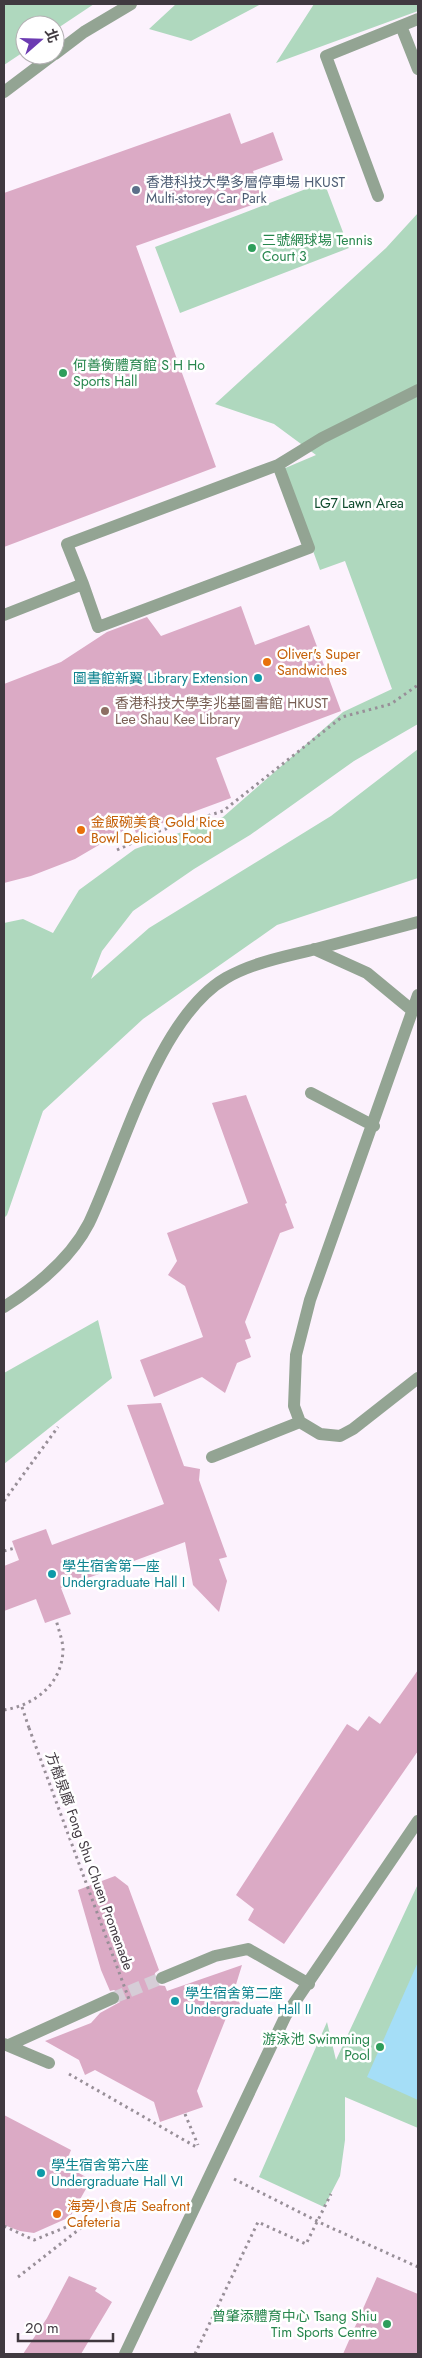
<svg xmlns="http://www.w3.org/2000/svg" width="422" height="2358" font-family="Jost,'Noto Sans TC',sans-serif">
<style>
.green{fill:#afd8be}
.water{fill:#a5def7}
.building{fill:#dbaac5}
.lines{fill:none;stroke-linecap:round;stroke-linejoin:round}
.minor-tunnel{stroke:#d6cdd7;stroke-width:12;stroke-dasharray:12 6;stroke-linecap:butt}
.path{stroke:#988f98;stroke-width:3;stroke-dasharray:2.5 4;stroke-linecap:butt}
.minor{stroke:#93a493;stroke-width:12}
.path-bridge{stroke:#988f98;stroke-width:3;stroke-dasharray:2.5 4;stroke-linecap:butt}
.service-dot{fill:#5c6f8a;stroke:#fff;stroke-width:2}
.leisure-dot{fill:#2e9e5b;stroke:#fff;stroke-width:2}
.food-dot{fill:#e8710a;stroke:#fff;stroke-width:2}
.culture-dot{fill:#0f9aa8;stroke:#fff;stroke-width:2}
.education-dot{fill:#8d6e63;stroke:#fff;stroke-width:2}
.labels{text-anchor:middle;stroke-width:5;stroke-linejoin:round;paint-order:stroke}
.service-label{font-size:14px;fill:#4e5e75;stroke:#fff;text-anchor:start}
.leisure-label{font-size:14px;fill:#27864d;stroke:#fff;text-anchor:start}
.park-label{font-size:14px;fill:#0d492c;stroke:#fff}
.food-label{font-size:14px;fill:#c56008;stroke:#fff;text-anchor:start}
.culture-label{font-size:14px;fill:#0d838f;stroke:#fff;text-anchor:start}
.education-label{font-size:14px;fill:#785e54;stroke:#fff;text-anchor:start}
.street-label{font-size:14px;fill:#403940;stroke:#fff}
</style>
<rect width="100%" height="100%" fill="#fcf2fd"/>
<path class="green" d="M4,4H94L55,30V25H25V51L4,65Z
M176,4H261L191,41L149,29Z
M314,4H418V11L276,63Z
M324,182L349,248L180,313L155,247Z
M418,213V724L354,761L250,835L194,869L133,911L102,951L91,979L149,928L331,816L418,749V878L277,925L143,1019L43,1111L7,1215L4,1218V923L23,919L53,933L79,890L135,849L223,817L343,712L392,689L345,561L320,570L283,469L316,455L274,424L215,404L386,248Z
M98,1320L112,1378L4,1464V1373Z
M418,1884V2128L345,2097V2140L340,2176L324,2207L259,2177L327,2022L336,2060Z"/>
<path class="water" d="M418,1962V2100L367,2077Z"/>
<path class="building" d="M230,113L241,144L273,132L283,160L253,171L263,201L136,246L216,467L4,547V193Z
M241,606L255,645L309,625L341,711L216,758L231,798L136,833L133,825L75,859L31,876L4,883V684L61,662L107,632L147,617L161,636Z
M246,1095L287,1203L285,1204L294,1228L280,1233L245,1322L251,1338L245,1340L251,1357L237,1363L225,1393L202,1377L154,1397L140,1360L203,1337L185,1286L168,1275L177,1261L167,1233L248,1203L212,1103Z
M161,1403L184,1466L200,1469L199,1480L227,1557L219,1559L227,1581L219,1612L193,1585L185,1542L61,1588L71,1614L45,1623L36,1599L4,1611V1566L19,1560L12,1541L46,1529L52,1545L164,1504L127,1405Z
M418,1670V1751L284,1944L248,1920L254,1909L236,1895L347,1724L358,1731L369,1716L380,1724Z
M115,1876L128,1886L159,1970L155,1973L154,1981L157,1985L165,1986L167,1991L242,1965L234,1991L240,2004L230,2008L197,2091L203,2107L160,2122L154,2102L95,2070L85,2075L79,2060L45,2041L91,2023L100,2013L120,2002V1994L114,1990L110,1991L101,1970L78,1890Z
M4,2115L71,2150L65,2165L91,2180L70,2217L34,2233L20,2231L4,2225Z
M69,2276L97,2288L95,2291L112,2302L81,2354H23L47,2318Z
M377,2277L418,2294V2354H343Z"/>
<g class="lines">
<path class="minor-tunnel" d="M113,1998L162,1978"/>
<path class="path" d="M117,850L156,832L223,811L342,717L391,704L418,685
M4,1501L58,1427
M4,1551L15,1548
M22,1707L29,1728
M4,1710C35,1705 62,1684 63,1650C63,1640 58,1629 56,1619
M69,2074L198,2148
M185,2114L198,2145
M234,2179L325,2225L418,2267
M4,2226L34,2240L79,2222L86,2224
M18,2277L86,2224
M195,2354L258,2222L306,2244L331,2194"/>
<path class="minor" d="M401,26L418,69
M55,54L84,32L131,4
M4,92L53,55
M378,196L326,56L418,19
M83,584L98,627L309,548L278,465
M4,615L83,584L67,544L278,465L322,438L418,390
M314,949L367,973L413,1011
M418,995L310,1300L296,1355L294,1406L300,1422L320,1434L340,1436L353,1429L418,1378
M311,1093L374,1126
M4,1307C37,1286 71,1258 89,1223C122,1154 157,1018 226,978C252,963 286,956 316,949C350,940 384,931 418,922
M212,1457L300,1422
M162,1978L215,1956L248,1949L309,1984
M4,2044L49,2063
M9,2045L113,1998
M125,2354L286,2015L418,1821"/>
<path class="path-bridge" d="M29,1728L130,2002"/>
</g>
<circle class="service-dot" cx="136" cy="190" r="5"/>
<g class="leisure-dot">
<circle cx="252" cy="248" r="5"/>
<circle cx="63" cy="373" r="5"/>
<circle cx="380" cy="2047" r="5"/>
<circle cx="387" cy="2324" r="5"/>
</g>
<g class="food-dot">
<circle cx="267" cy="662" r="5"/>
<circle cx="81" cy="830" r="5"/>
<circle cx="57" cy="2214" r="5"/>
</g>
<g class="culture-dot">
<circle cx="258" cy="678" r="5"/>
<circle cx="52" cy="1574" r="5"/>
<circle cx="175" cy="2001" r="5"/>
<circle cx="41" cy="2173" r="5"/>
</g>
<circle class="education-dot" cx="105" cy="711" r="5"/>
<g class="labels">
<g class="service-label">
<text x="146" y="187">香港科技大學多層停車場 HKUST<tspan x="146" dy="16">Multi-storey Car Park</tspan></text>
</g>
<g class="leisure-label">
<text x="262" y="245">三號網球場 Tennis<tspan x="262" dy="16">Court 3</tspan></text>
<text x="73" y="370">何善衡體育館 S H Ho<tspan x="73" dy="16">Sports Hall</tspan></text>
<text x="370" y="2044" text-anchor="end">游泳池 Swimming<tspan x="370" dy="16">Pool</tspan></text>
<text x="377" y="2321" text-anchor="end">曾肇添體育中心 Tsang Shiu<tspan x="377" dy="16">Tim Sports Centre</tspan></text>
</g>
<g class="park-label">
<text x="359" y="508">LG7 Lawn Area</text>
</g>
<g class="food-label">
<text x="277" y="659">Oliver's Super<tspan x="277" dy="16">Sandwiches</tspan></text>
<text x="91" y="827">金飯碗美食 Gold Rice<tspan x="91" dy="16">Bowl Delicious Food</tspan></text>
<text x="67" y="2211">海旁小食店 Seafront<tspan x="67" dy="16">Cafeteria</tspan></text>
</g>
<g class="culture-label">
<text x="248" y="683" text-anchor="end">圖書館新翼 Library Extension</text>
<text x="62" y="1571">學生宿舍第一座<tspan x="62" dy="16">Undergraduate Hall I</tspan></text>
<text x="185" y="1998">學生宿舍第二座<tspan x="185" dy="16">Undergraduate Hall II</tspan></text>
<text x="51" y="2170">學生宿舍第六座<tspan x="51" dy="16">Undergraduate Hall VI</tspan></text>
</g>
<g class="education-label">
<text x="115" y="708">香港科技大學李兆基圖書館 HKUST<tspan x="115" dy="16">Lee Shau Kee Library</tspan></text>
</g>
<g class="street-label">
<text transform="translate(90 1861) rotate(70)" y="5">方樹泉廊 Fong Shu Chuen Promenade</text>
</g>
</g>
<rect width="422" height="2358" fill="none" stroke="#403940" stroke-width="10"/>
<g transform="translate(40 40) rotate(70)"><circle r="24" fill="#ffffff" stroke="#b3b0b3"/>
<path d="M0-4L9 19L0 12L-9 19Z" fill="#6c3bb2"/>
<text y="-8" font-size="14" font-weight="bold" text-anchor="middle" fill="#403940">北</text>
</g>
<path d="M18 2333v8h95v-8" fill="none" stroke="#403940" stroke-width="2.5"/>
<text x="25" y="2333" font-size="15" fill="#403940" stroke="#ffffff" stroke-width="4" paint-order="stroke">20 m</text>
</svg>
